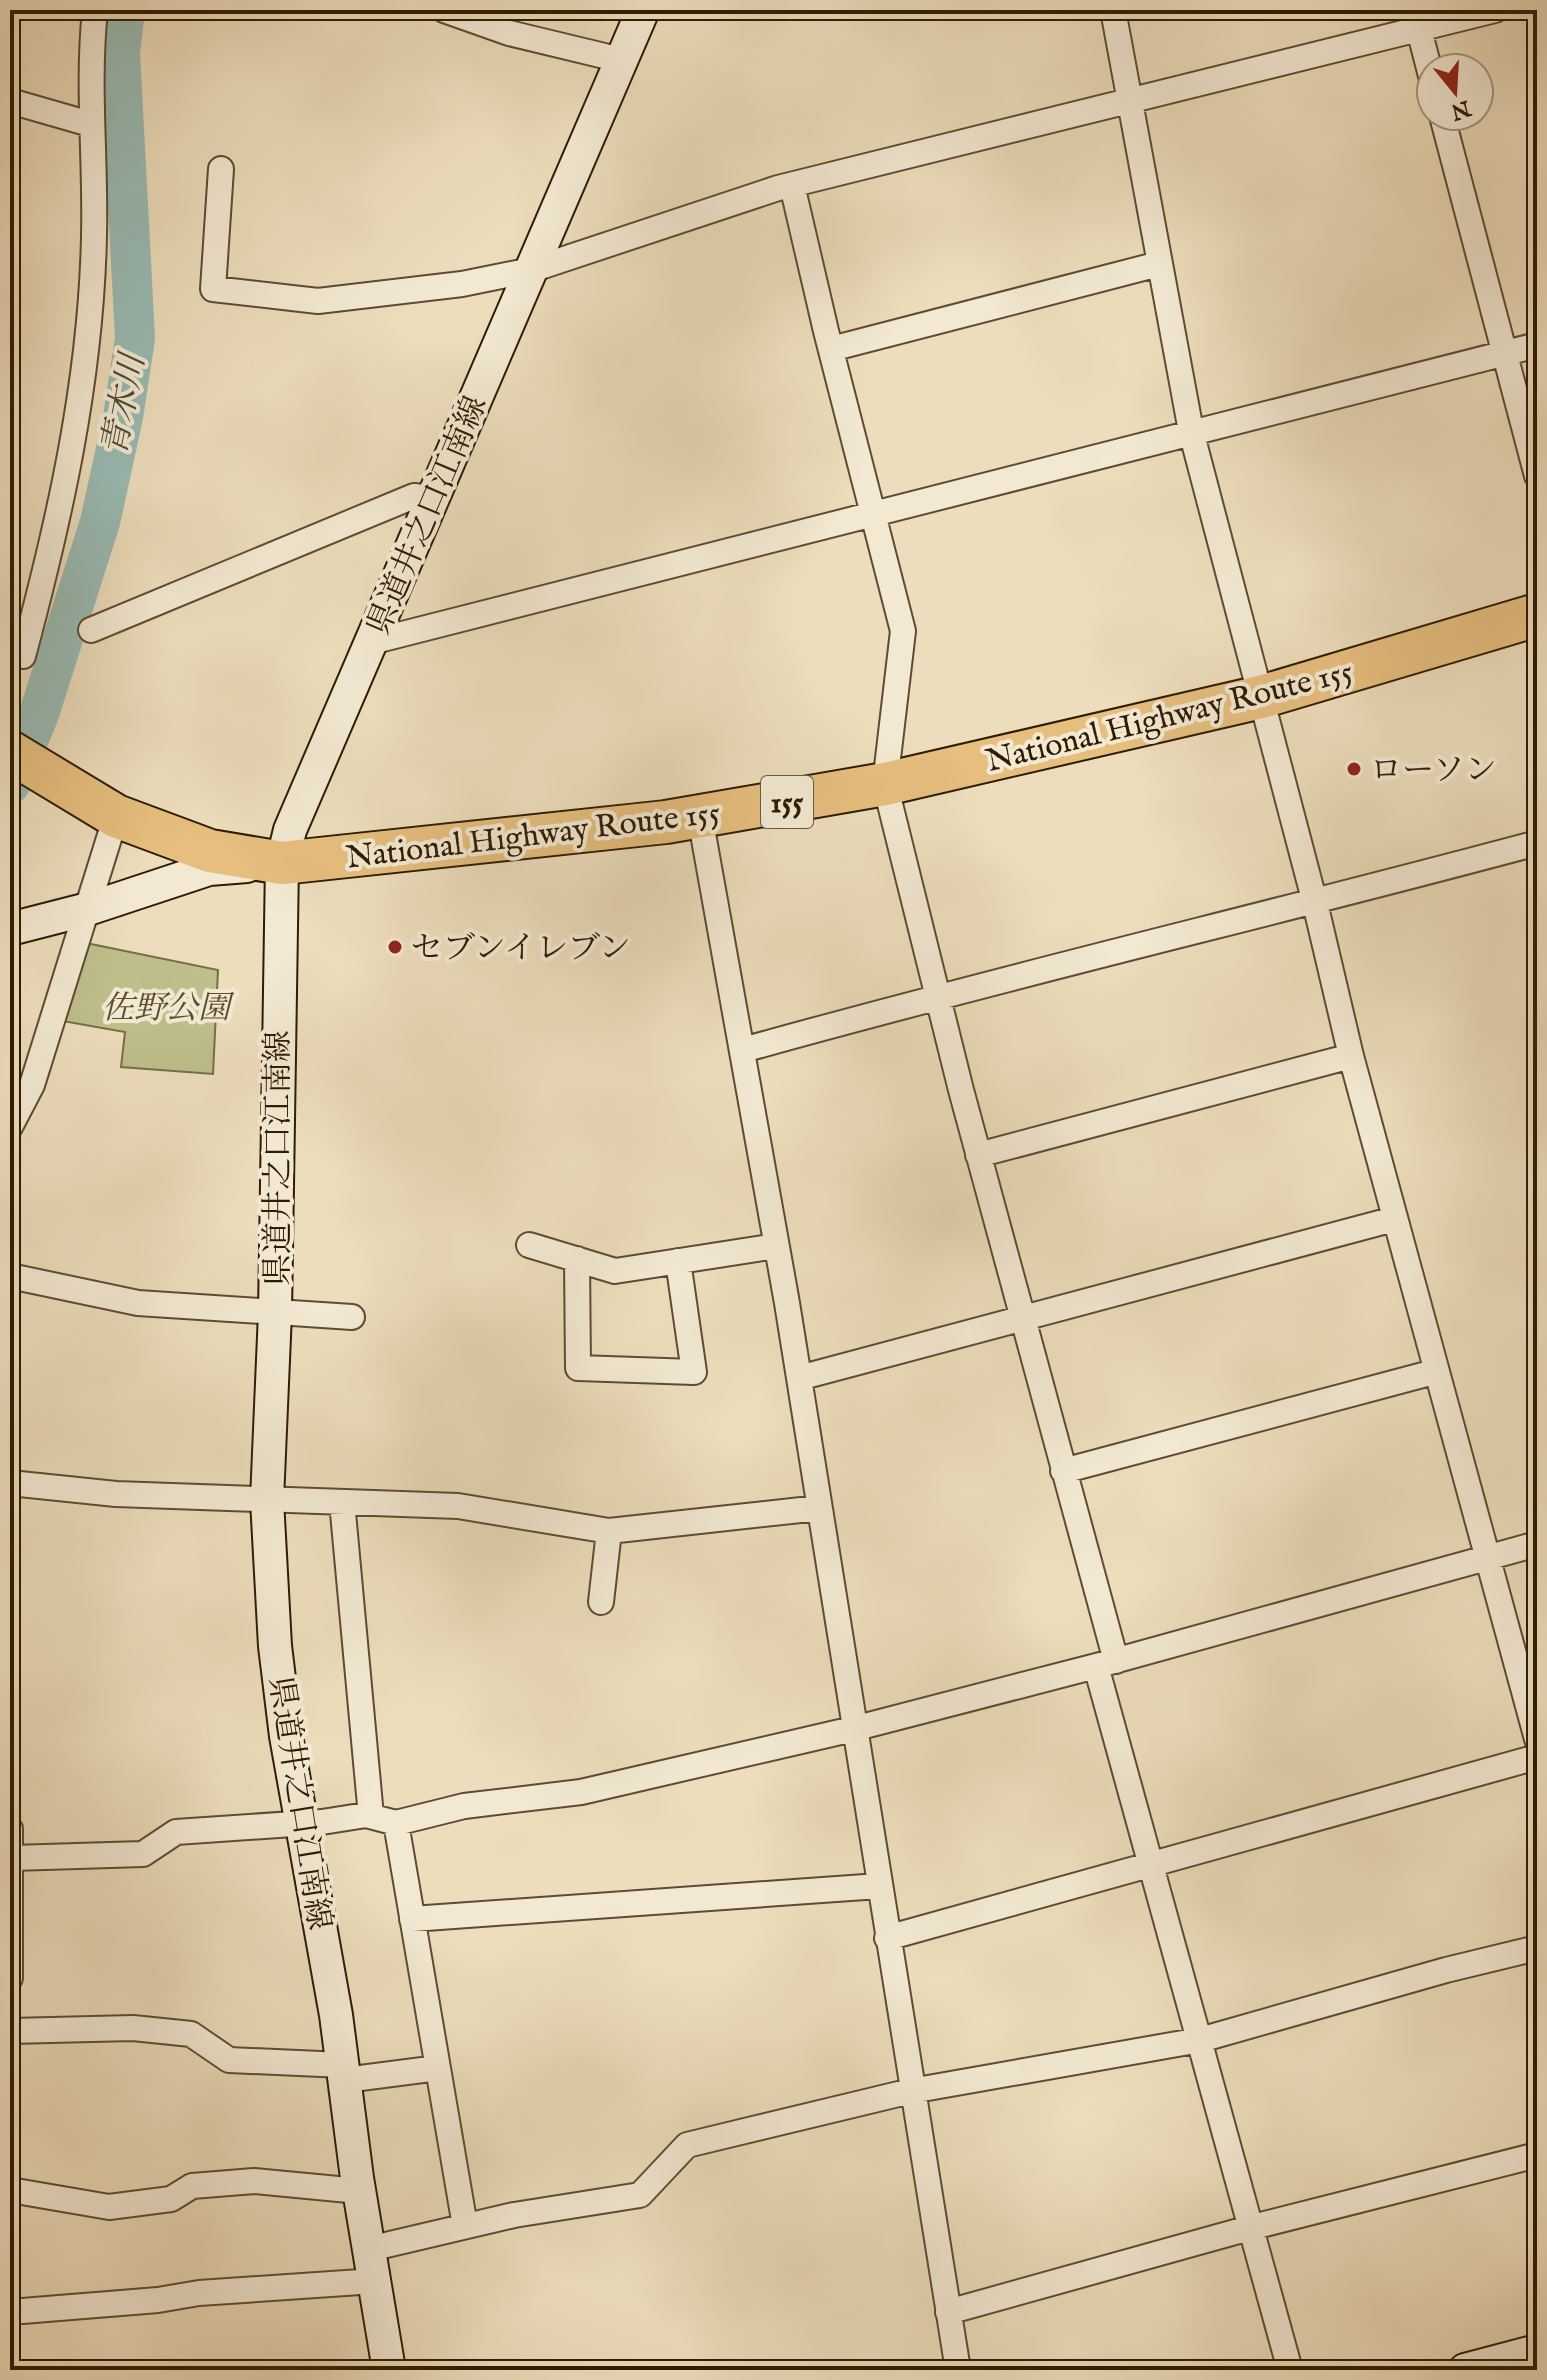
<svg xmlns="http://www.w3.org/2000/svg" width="1547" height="2380" font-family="'IM FELL English','Noto Serif JP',serif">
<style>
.green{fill:#bfbf8c;stroke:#766e48;stroke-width:2}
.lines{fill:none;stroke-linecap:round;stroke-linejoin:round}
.river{stroke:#99bbb4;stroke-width:40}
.street-casing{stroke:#5d4c31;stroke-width:28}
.secondary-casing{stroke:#2d1c03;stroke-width:36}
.highway-casing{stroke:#2d1c03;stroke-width:46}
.street{stroke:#f3e9d3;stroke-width:24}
.secondary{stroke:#f3e9d3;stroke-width:32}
.highway{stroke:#e6be7e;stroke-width:42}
.poi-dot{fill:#8f2418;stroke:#f3e9d3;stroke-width:3}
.labels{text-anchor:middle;stroke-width:8;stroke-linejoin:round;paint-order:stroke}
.shield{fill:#f3e9d3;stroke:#685a41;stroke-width:2}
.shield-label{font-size:30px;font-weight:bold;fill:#2d1c03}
.street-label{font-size:32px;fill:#2d1c03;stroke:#f3e9d3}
.poi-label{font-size:32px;fill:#2d1c03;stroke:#f3e9d3;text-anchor:start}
.park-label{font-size:32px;font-style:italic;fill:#594d2c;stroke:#f3e9d3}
.water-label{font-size:34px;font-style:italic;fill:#4d4c38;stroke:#f3e9d3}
</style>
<rect width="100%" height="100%" fill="#edddbc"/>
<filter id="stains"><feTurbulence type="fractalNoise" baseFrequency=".0025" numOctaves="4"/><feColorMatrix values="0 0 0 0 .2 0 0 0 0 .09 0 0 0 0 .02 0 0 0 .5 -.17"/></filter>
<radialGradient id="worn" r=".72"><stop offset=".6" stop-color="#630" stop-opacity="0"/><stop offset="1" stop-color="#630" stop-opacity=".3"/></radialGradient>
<path class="green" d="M86,943L218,970L213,1074L121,1067L125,1032L57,1020Z"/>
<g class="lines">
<path class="river" d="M10,784L39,714L100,522L123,417L135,338L120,53L125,10"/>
<defs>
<path id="street" d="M444,10L509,33L621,60
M1113,10L1191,431L1315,903L1351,1056L1537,1739
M1414,10L1431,76
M10,101L90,124
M1442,116L1537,476
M221,169L213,289L318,301L462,284L531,270L778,188L1495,10
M792,185L826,331L903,631L885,784L961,1090L1116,1661
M831,349L1159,264
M91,630L414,496L433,498
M371,642L1537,345
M23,656C60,518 91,380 94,236C96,160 87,86 95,10
M700,817L787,1303L958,2370
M743,1050C1006,976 1273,914 1537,843
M10,1127L32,1085L116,816
M978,1155L1351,1056
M529,1245L615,1271L776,1246
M577,1259L578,1368L694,1372L678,1261
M10,1276L138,1303L352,1317
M799,1378L1394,1219
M1063,1471L1434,1372
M10,1483L116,1494L458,1506L609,1531L819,1508
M342,1502L371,1816
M601,1602L609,1531
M1096,1666L1290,2370
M396,1823L465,2226
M10,1829V1978
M12,1858L143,1854L176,1832L322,1822L366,1815L396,1823L464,1806L581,1792L853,1729L1096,1666L1537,1544
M412,1919L879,1886
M887,1938L1537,1757
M10,2031L133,2028L191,2034L229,2060L343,2065
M345,2080L438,2068
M10,2190L109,2207L171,2199L192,2186L254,2181L359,2191
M369,2249L514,2215L640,2195L687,2145L911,2091L1200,2040L1446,1970L1537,1948
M10,2312L158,2300L199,2293L375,2281
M948,2312L1253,2227L1537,2155"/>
<path id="secondary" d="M10,929L88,909L209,869L247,866
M389,2370L357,2178L336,2015L286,1736L275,1646L267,1500L275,1313L282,863L290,830L643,10
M1465,2370L1537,2351"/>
<path id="highway" d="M10,752L116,816L210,851L282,863L666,822L885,784L1261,697L1537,615"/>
</defs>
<use href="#street" class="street-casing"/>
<use href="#secondary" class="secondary-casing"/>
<use href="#highway" class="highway-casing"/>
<use href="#street" class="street"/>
<use href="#secondary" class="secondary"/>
<use href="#highway" class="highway"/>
</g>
<g class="poi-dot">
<circle cx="1354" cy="769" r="8"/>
<circle cx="395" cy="947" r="8"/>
</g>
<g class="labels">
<rect class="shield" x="761" y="776" width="52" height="52" rx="6"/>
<g class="shield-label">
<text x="787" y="812">155</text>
</g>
<g class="street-label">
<text transform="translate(426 515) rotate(-67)" y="11">県道井之口江南線</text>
<text transform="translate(1169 715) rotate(-14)" y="11">National Highway Route 155</text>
<text transform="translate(533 834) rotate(-7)" y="11">National Highway Route 155</text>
<text transform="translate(277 1158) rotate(-90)" y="11">県道井之口江南線</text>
<text transform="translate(301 1803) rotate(81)" y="11">県道井之口江南線</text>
</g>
<g class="poi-label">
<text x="1370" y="780">ローソン</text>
<text x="411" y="958">セブンイレブン</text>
</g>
<g class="park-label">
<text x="166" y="1018">佐野公園</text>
</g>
<g class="water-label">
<text transform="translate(122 405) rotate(-79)" y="12">青木川</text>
</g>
</g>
<rect width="1547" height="2380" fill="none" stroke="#edddbc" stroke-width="40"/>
<rect x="12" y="12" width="1523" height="2356" fill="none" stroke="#2d1c03" stroke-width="4"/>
<rect x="20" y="20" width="1507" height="2340" fill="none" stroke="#2d1c03" stroke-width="2"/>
<g transform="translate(1455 92) rotate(162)"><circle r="38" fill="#f3e9d3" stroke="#a49780" stroke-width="2"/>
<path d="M0-6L14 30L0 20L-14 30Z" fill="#8f2418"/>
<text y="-12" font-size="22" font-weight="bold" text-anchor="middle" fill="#2d1c03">N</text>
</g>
<rect width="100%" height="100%" filter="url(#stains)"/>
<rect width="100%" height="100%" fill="url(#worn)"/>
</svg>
